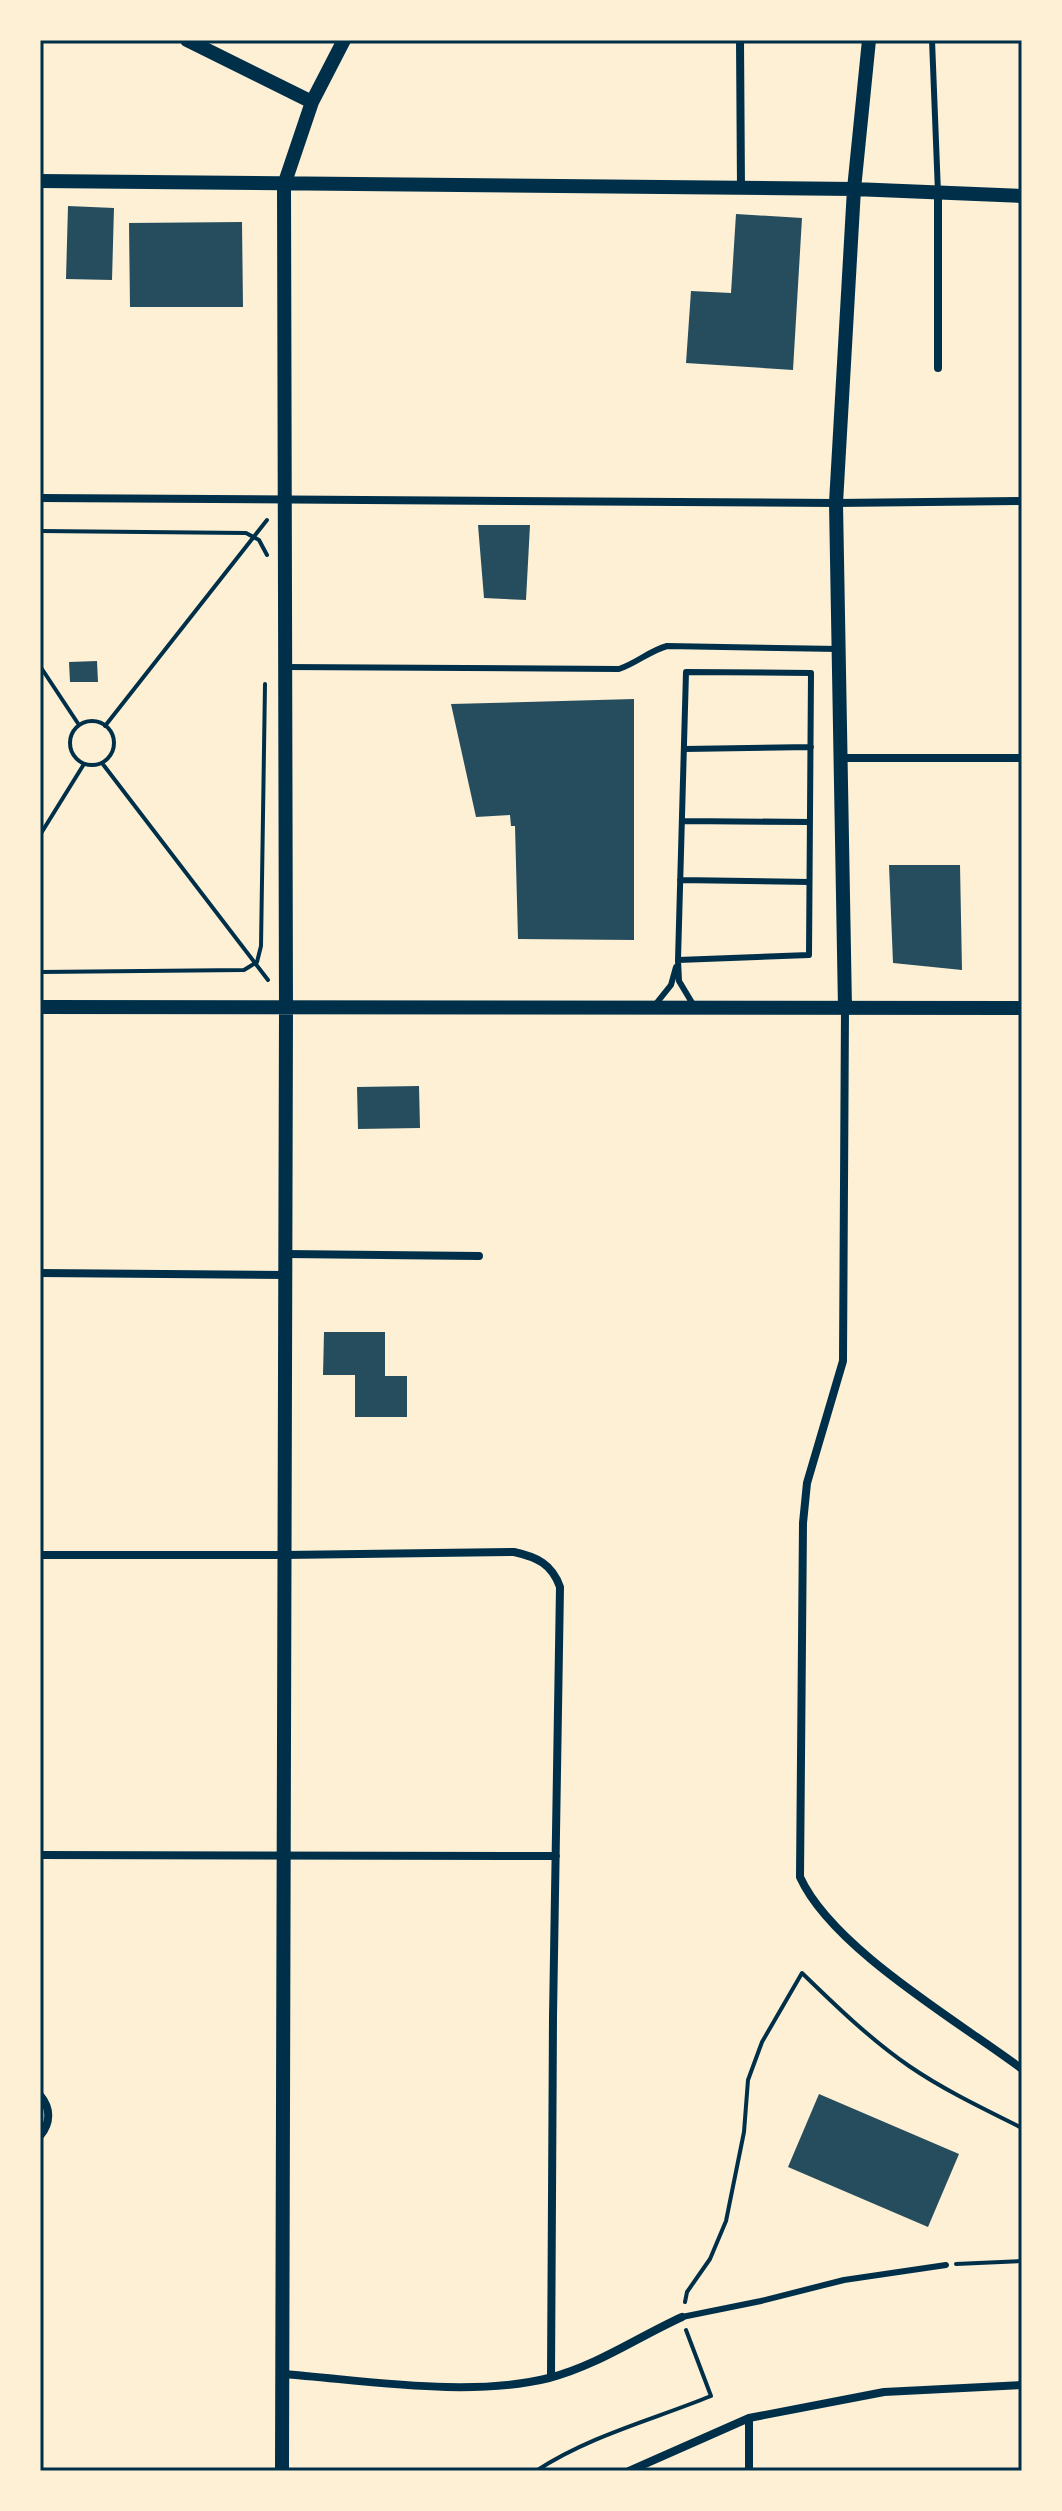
<svg xmlns="http://www.w3.org/2000/svg" width="1062" height="2511" font-family="Inter,sans-serif">
<style>
.building{fill:#264d5e}
.lines{fill:none;stroke-linecap:round;stroke-linejoin:round}
.path{stroke:#003049;stroke-width:4}
.service{stroke:#003049;stroke-width:6}
.minor{stroke:#003049;stroke-width:8}
.tertiary{stroke:#003049;stroke-width:14}
.neatline{fill:none;stroke:#003049;stroke-width:3}
</style>
<rect width="100%" height="100%" fill="#fdf0d5"/>
<path class="building" d="M68,206L114,208L112,280L66,279Z
M736,214L802,218L793,370L686,363L691,291L731,293Z
M242,222L243,307H130L129,223Z
M478,525H530L526,600L484,598Z
M97,661L98,682H70L69,662Z
M634,699V940L518,939L515,826H511L510,815L476,817L451,704Z
M889,865H960L962,970L893,963Z
M419,1086L420,1128L358,1129L357,1087Z
M324,1332H385V1376H407V1417H355V1375H323Z
M819,2094L959,2154L928,2227L788,2167Z"/>
<g class="lines">
<path class="path" d="M40,531L246,533L259,540L267,555
M40,666L79,725
M70 743a22 22 0 1 1 44 0a22 22 0 1 1-44 0Z
M105,726L267,520
M102,763L268,980
M40,835L84,764
M40,972L244,970L257,962L261,946L265,684
M956,2264L1022,2261
M685,2302L687,2292L710,2259L726,2221L744,2132L748,2080L762,2042L802,1973C836,2006 870,2039 909,2066C944,2090 984,2109 1022,2128
M536,2471C589,2436 652,2420 711,2396L686,2330"/>
<path class="service" d="M932,40L938,193
M285,667L619,669C637,663 649,651 667,646L839,649
M684,749L811,747
M682,821L810,822
M680,880L809,882
M678,960L809,955L811,673L686,672L678,960L679,981L694,1006
M655,1005L671,985L676,967
M682,2317L761,2301L844,2280L946,2265"/>
<path class="minor" d="M740,40L741,189
M938,368V193
M40,498L836,503L1022,501
M841,758H1022
M845,1008L843,1361L807,1483L803,1523L800,1877C832,1948 958,2021 1022,2069
M285,1254L479,1256
M40,1273L285,1275
M40,1555H284L514,1552C537,1557 552,1564 560,1587L553,2017L551,2377
M40,1855L556,1856
M40,2095C51,2108 51,2123 40,2136
M282,2374C365,2380 468,2398 549,2378C596,2366 638,2337 682,2317
M629,2471L749,2418L884,2392L1022,2385
M749,2471V2418"/>
<path class="tertiary" d="M187,40L312,102
M40,181L854,189L1022,196
M40,1007L1022,1008
M845,1008L836,503L854,189L869,40
M282,2471L286,1009L284,185L312,102L344,40"/>
</g>
<rect width="1062" height="2511" fill="none" stroke="#fdf0d5" stroke-width="84"/>
<rect x="42" y="42" width="978" height="2427" class="neatline"/>
</svg>
